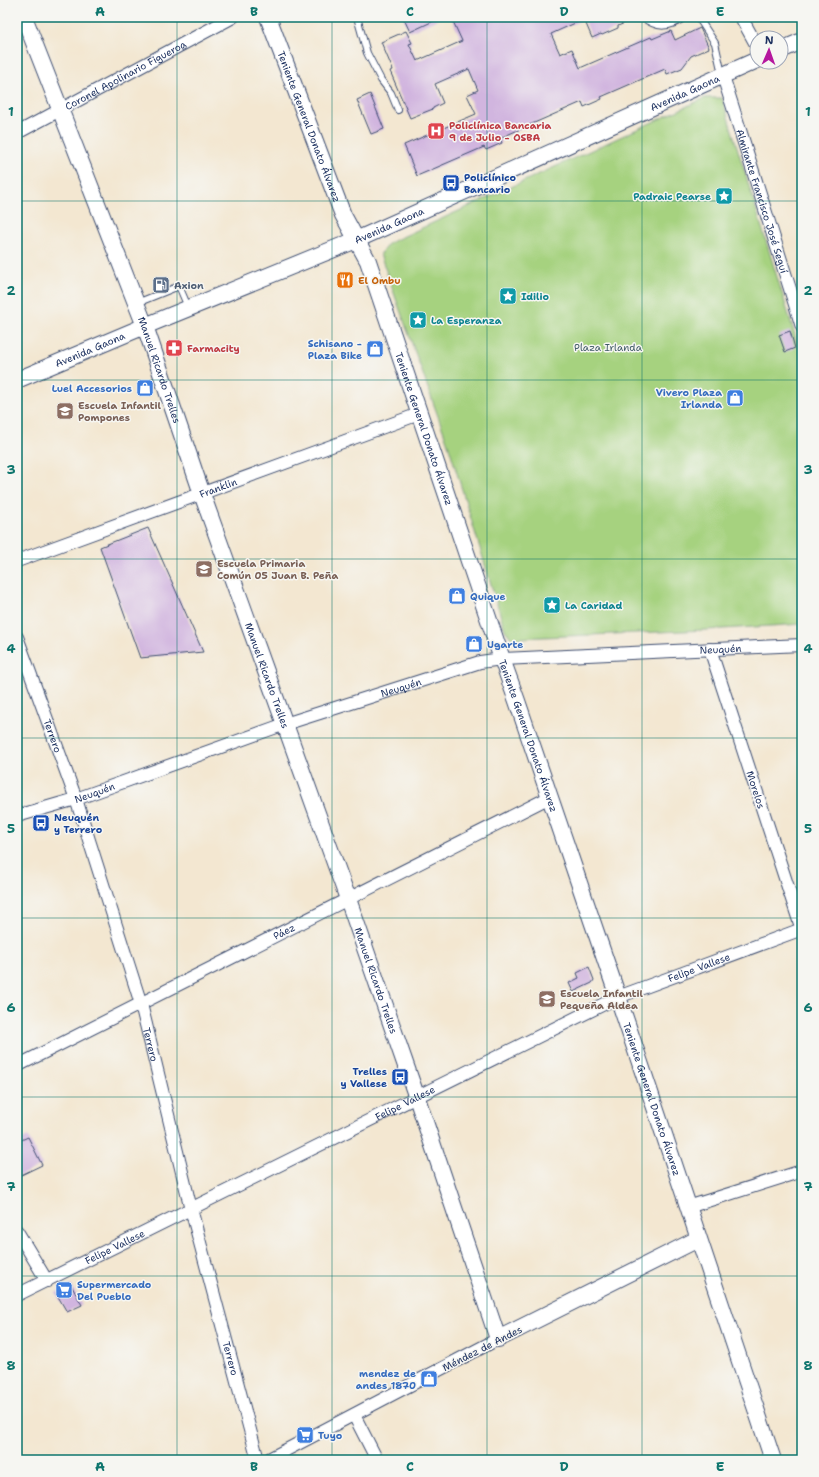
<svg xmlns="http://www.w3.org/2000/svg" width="819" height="1477" font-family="'Shantell Sans',sans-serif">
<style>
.green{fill:#a6d27f;stroke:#60806e}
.building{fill:#d1b5df}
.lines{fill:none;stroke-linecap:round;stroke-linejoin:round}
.lane-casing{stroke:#3b4b6f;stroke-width:8}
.street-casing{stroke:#3b4b6f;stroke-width:14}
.secondary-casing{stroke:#3b4b6f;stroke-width:18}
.lane{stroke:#fff;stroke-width:6}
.street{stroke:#fff;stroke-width:12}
.secondary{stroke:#fff;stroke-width:16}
.grid{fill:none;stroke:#0f766e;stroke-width:1;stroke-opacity:0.55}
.labels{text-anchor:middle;stroke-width:3;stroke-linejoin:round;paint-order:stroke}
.street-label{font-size:10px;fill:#1b2f5e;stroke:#f6f6f2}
.health-label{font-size:10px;font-weight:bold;fill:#be3a42;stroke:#f6f6f2;text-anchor:start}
.transit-label{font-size:10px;font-weight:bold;fill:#164399;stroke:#f6f6f2;text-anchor:start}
.culture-label{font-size:10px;font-weight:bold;fill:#0d838f;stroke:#f6f6f2;text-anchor:start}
.food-label{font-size:10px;font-weight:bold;fill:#c56008;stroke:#f6f6f2;text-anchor:start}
.service-label{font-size:10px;font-weight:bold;fill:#4e5e75;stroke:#f6f6f2;text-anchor:start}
.shop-label{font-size:10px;font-weight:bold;fill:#366cbe;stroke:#f6f6f2;text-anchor:end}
.park-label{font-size:10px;fill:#3e5866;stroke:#f6f6f2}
.education-label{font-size:10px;font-weight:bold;fill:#785e54;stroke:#f6f6f2;text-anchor:start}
.neatline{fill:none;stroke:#0f766e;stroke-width:1.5}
.grid-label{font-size:13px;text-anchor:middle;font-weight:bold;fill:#0f766e}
</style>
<rect width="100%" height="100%" fill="#f6f6f2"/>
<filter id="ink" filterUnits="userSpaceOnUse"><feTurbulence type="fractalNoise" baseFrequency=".025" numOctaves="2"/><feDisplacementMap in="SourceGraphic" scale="8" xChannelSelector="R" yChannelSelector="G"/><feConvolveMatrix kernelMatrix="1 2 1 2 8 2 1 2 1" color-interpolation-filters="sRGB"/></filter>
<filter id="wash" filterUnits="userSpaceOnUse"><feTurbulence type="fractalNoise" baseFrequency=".012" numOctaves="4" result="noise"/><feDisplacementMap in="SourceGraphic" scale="16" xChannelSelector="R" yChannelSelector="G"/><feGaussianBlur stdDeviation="0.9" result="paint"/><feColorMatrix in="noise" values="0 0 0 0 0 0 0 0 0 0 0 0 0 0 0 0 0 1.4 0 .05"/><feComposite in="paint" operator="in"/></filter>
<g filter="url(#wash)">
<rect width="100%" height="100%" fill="#f3e7d1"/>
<path class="green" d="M705,98H722L802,358V624L706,630L519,638L513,640L505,630L449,447L380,254L389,243Z"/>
<g id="blocks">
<path class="building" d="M403,17H442L410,32Z
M451,17H638L618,26V28L602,35L601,34L592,38L584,19L551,34L560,54L572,49L580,68L651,37L652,39L671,31L675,40L700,28L709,48L691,56L682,68L667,74L665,69L601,97L602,99L584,107L582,102L500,138L502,143L486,150L484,147L417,176L404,145L476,114L467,95L478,90L469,69L435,84L443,103L433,108V109L410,118L390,71L393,70L381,42L406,31L412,43L409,44L417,61L462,41Z
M370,94L384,129L371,134L357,100Z
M790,331L795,348L785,352L779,335Z
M148,528L203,652L140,658L100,547Z
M589,967L594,980L592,983L573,992L569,983L579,978L577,973Z
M28,1137L42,1165L17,1177V1142Z
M71,1285L82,1305L67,1312L56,1293Z"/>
</g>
</g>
<g filter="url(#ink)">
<use href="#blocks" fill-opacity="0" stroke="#3b4b6f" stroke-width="1"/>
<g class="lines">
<defs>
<path id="lane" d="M357,17L367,53L381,80L391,93L398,110
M642,17C657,29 670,28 685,17
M698,17L715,43L722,74
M137,303L179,286L188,307"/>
<g id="street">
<path d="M741,17L757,46"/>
<path id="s1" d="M723,76L802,327"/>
<path id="s2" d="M17,133L233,17"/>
<path id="s3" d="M17,561L419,414"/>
<path id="s4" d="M17,637L76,799L141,1004L191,1209L258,1460"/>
<path id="s5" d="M710,649L802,930"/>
<path id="s6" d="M17,816L76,799L285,724L480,662L502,659L802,645"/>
<path id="s7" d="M17,1066L550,797"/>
<path d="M688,1207L802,1171"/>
<path d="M17,1231L47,1281"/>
<path id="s8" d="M17,1295L618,997L802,929"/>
<path d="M354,1415L377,1460"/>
<path d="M267,1460L498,1339"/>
</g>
<g id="secondary">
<path id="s9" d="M24,17L145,326L202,494L348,899L417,1098L498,1339L698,1239"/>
<path id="s10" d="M268,17L343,215L368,261L502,659L517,701L618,997L773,1460"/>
<path d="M781,50L802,41"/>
<path id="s11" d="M17,380L145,326L356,240L757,60"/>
</g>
</defs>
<use href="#lane" class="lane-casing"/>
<use href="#street" class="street-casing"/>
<use href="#secondary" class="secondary-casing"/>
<use href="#lane" class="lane"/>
<use href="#street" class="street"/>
<use href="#secondary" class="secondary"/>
</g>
</g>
<path class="grid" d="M177,17V1460M332,17V1460M487,17V1460M642,17V1460M17,201H802M17,380H802M17,559H802M17,738H802M17,918H802M17,1097H802M17,1276H802"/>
<defs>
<symbol id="hospital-square" viewBox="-11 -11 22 22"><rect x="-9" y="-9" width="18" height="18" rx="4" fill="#e0444e" stroke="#f6f6f2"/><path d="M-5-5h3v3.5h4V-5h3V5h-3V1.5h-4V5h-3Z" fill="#fff"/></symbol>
<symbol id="bus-square" viewBox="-11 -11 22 22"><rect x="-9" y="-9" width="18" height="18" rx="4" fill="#1a4fb4" stroke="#f6f6f2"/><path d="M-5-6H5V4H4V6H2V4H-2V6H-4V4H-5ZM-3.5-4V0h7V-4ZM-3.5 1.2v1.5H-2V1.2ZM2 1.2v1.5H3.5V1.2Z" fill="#fff"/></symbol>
<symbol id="sight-square" viewBox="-11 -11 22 22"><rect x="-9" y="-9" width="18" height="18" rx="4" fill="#0f9aa8" stroke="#f6f6f2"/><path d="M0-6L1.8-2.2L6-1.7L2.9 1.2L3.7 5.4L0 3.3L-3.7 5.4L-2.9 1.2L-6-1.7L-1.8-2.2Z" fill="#fff"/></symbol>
<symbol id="restaurant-square" viewBox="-11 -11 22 22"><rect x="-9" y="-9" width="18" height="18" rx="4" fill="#e8710a" stroke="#f6f6f2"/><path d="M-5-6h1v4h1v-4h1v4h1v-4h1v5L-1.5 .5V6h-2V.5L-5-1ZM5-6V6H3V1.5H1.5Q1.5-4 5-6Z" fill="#fff"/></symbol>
<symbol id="fuel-square" viewBox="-11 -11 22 22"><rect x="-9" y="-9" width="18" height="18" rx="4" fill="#5c6f8a" stroke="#f6f6f2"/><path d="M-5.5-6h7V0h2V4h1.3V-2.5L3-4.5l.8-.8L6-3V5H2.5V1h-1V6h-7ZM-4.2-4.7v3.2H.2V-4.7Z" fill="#fff"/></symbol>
<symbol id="pharmacy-square" viewBox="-11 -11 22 22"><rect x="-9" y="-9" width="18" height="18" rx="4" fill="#e0444e" stroke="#f6f6f2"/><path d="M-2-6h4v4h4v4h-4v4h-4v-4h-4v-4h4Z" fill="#fff"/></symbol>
<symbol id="shop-square" viewBox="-11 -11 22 22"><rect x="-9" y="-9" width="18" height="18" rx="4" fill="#3f7fe0" stroke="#f6f6f2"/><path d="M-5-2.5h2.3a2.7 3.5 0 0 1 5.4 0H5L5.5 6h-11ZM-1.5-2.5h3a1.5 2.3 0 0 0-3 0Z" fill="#fff"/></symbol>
<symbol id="school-square" viewBox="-11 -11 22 22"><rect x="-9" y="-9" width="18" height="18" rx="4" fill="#8d6e63" stroke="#f6f6f2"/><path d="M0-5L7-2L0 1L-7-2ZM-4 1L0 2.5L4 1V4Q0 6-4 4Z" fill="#fff"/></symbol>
<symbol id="supermarket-square" viewBox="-11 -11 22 22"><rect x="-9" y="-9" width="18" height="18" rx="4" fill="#3f7fe0" stroke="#f6f6f2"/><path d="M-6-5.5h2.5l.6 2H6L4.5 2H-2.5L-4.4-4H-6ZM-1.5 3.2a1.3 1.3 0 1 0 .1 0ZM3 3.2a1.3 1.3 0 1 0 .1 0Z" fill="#fff"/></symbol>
</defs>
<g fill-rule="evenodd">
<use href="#hospital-square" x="426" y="121" width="20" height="20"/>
<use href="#bus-square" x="441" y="173" width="20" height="20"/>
<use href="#sight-square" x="714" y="186" width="20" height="20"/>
<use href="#restaurant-square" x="335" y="270" width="20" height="20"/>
<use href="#fuel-square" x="151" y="275" width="20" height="20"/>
<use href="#sight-square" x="498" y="286" width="20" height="20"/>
<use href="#sight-square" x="408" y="310" width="20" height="20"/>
<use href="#pharmacy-square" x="164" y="338" width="20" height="20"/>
<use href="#shop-square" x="365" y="339" width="20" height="20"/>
<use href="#shop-square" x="135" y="378" width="20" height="20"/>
<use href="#shop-square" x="725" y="388" width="20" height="20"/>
<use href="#school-square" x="55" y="401" width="20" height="20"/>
<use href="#school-square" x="194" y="559" width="20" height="20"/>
<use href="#shop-square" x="447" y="586" width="20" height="20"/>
<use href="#sight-square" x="542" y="595" width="20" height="20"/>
<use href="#shop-square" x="464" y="634" width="20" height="20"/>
<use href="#bus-square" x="31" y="813" width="20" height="20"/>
<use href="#school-square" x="537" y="989" width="20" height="20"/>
<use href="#bus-square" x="390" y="1067" width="20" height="20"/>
<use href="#supermarket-square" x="54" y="1280" width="20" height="20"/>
<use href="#shop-square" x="419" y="1369" width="20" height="20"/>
<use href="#supermarket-square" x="295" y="1425" width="20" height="20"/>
</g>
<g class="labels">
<g class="street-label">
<text dy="4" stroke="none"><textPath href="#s2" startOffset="123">Coronel Apolinario Figueroa</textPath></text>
<text dy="4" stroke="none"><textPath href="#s11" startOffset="727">Avenida Gaona</textPath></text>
<text dy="4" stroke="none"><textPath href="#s10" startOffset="117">Teniente General Donato Álvarez</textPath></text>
<text dy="4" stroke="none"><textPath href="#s1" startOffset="131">Almirante Francisco José Seguí</textPath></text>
<text dy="4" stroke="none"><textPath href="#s11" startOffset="403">Avenida Gaona</textPath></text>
<text dy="4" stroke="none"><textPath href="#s11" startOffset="79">Avenida Gaona</textPath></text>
<text dy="4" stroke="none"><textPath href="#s9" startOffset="378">Manuel Ricardo Trelles</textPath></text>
<text dy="4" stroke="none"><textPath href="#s10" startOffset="441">Teniente General Donato Álvarez</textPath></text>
<text dy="4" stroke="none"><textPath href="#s3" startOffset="214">Franklin</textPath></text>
<text dy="4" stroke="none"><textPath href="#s6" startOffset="729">Neuquén</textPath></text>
<text dy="4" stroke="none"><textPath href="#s9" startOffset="702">Manuel Ricardo Trelles</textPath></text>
<text dy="4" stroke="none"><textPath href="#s6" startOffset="405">Neuquén</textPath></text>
<text dy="4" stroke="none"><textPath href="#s10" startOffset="765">Teniente General Donato Álvarez</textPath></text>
<text dy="4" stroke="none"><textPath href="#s4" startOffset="105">Terrero</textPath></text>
<text dy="4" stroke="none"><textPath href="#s5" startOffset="148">Morelos</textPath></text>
<text dy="4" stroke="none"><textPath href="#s6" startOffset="81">Neuquén</textPath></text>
<text dy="4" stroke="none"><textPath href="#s7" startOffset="299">Páez</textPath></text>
<text dy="4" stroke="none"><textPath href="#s8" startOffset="757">Felipe Vallese</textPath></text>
<text dy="4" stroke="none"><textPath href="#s9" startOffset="1026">Manuel Ricardo Trelles</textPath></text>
<text dy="4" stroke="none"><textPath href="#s4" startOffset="429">Terrero</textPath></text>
<text dy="4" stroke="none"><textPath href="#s10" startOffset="1149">Teniente General Donato Álvarez</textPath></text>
<text dy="4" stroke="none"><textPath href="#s8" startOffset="433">Felipe Vallese</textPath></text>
<text dy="4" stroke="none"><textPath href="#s8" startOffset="109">Felipe Vallese</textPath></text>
<text transform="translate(482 1348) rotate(-27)" y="4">Méndez de Andes</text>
<text dy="4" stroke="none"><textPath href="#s4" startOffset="753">Terrero</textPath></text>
</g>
<g class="health-label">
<text x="449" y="129">Policlínica Bancaria<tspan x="449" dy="12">9 de Julio - OSBA</tspan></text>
<text x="187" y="352">Farmacity</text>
</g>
<g class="transit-label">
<text x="464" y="181">Policlínico<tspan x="464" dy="12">Bancario</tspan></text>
<text x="54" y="821">Neuquén<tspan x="54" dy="12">y Terrero</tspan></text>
<text x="387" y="1075" text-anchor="end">Trelles<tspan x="387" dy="12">y Vallese</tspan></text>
</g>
<g class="culture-label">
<text x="711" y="200" text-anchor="end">Padraic Pearse</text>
<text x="521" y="300">Idilio</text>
<text x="431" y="324">La Esperanza</text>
<text x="565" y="609">La Caridad</text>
</g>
<g class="food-label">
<text x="358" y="284">El Ombu</text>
</g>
<g class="service-label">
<text x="174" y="289">Axion</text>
</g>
<g class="shop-label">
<text x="362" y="347">Schisano -<tspan x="362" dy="12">Plaza Bike</tspan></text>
<text x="132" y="392">Luel Accesorios</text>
<text x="722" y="396">Vivero Plaza<tspan x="722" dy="12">Irlanda</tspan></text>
<text x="470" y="600" text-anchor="start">Quique</text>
<text x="487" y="648" text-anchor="start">Ugarte</text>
<text x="77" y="1288" text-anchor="start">Supermercado<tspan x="77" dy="12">Del Pueblo</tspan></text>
<text x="416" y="1377">mendez de<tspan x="416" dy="12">andes 1870</tspan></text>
<text x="318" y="1439" text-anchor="start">Tuyo</text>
</g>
<g class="park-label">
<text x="608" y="351">Plaza Irlanda</text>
</g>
<g class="education-label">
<text x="78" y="409">Escuela Infantil<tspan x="78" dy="12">Pompones</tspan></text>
<text x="217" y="567">Escuela Primaria<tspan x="217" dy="12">Común 05 Juan B. Peña</tspan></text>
<text x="560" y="997">Escuela Infantil<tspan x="560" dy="12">Pequeña Aldea</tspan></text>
</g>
</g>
<rect width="819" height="1477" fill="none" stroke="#f6f6f2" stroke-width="44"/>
<g transform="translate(769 50) rotate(2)"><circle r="19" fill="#f6f6f2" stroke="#9ea6b7"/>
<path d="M0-3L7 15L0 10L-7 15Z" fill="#b5179e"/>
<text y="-6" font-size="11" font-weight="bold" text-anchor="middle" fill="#1b2f5e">N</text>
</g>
<rect x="22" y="22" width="775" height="1433" class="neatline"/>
<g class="grid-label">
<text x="100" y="16">A</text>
<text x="254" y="16">B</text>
<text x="410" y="16">C</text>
<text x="564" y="16">D</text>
<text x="720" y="16">E</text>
<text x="11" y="116">1</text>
<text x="808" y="116">1</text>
<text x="11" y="295">2</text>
<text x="808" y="295">2</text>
<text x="11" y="474">3</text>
<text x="808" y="474">3</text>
<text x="11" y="653">4</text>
<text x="808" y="653">4</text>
<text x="11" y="833">5</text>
<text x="808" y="833">5</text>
<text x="11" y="1012">6</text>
<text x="808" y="1012">6</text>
<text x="11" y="1191">7</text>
<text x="808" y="1191">7</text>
<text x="11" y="1370">8</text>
<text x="808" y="1370">8</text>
<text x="100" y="1471">A</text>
<text x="254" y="1471">B</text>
<text x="410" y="1471">C</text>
<text x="564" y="1471">D</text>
<text x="720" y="1471">E</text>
</g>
</svg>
